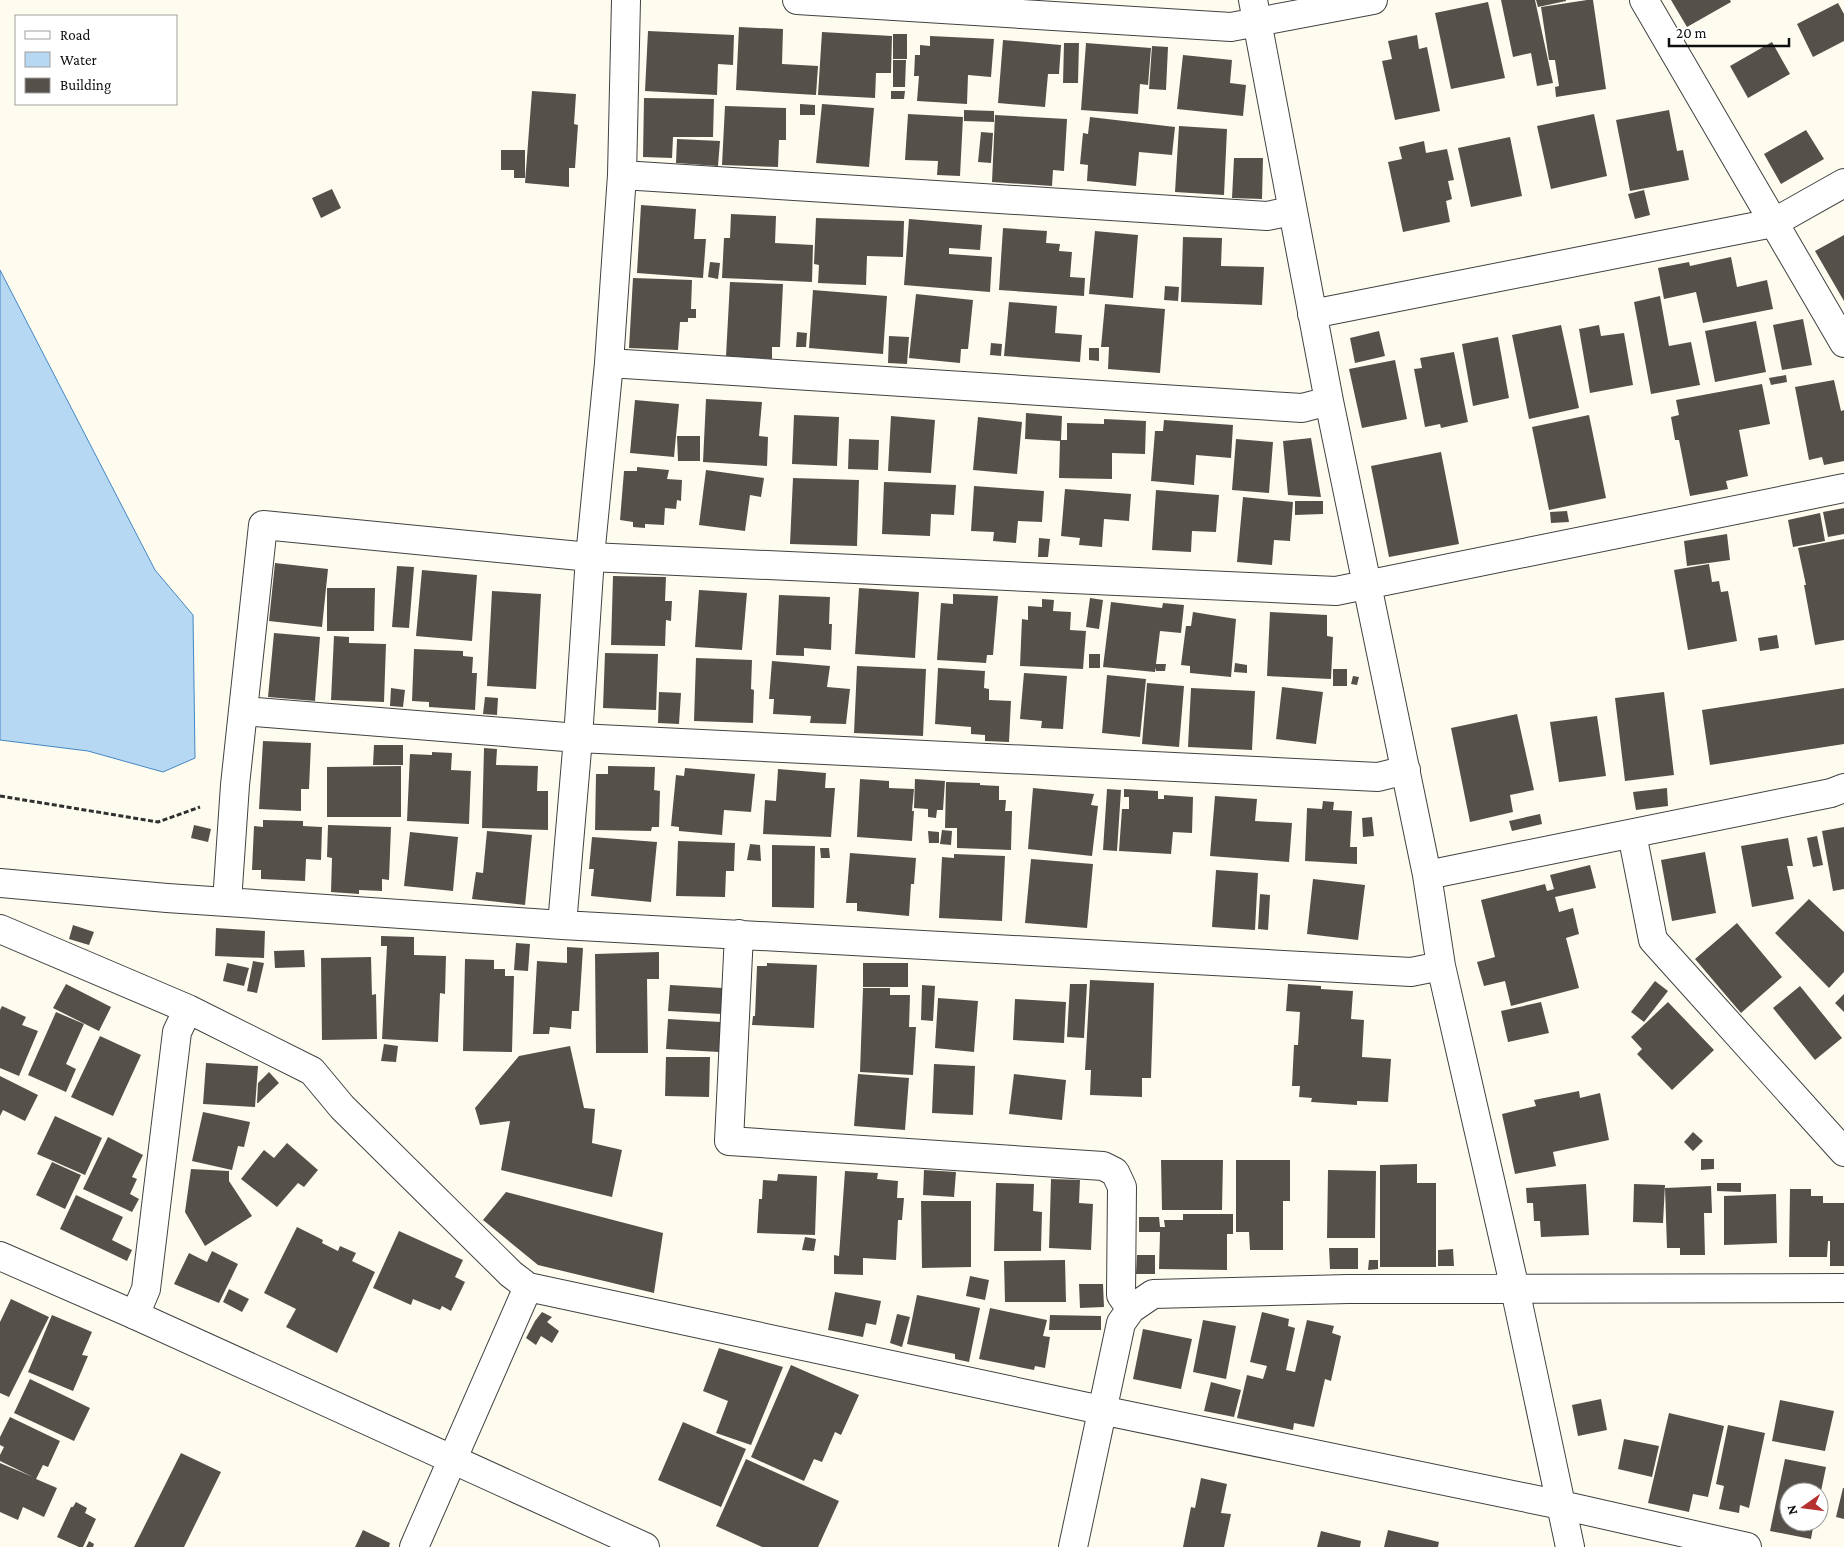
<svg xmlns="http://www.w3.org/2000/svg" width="1844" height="1547" font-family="'Crimson Pro',serif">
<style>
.water{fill:#b7d8f2;stroke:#4287c5}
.building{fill:#56504b}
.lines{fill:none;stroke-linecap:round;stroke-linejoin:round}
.minor-casing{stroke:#414141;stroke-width:30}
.tertiary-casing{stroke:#414141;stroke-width:30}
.path{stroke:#303030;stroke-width:3;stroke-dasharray:5 2.5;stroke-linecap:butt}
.minor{stroke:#fff;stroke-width:28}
.tertiary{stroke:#fff;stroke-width:28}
</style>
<rect width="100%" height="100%" fill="#fefcef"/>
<path class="water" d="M0,270L155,570L193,615L195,758L163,772L88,751L0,740Z"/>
<path class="building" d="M1501,0H1535L1553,83L1537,86L1531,53L1513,57Z
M1536,0H1566V1L1538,7Z
M1587,0H1593L1606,89L1556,97L1555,87L1559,86L1555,60H1549L1541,7Z
M1671,0H1730L1731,2L1687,27Z
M1488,2L1505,78L1451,89L1435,13Z
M1838,3L1844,14V41L1813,57L1797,24Z
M739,27L783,29L782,64L818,66L816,95L736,90Z
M648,31L734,35L733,65L718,64L717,95L645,91Z
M822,32L892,36L891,73H876L875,98L818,95Z
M893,34H907V59H893Z
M1417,35L1419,49L1427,47L1440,111L1395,120L1382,61L1392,59L1388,41Z
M930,36L994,39L991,77L968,75L967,104L917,101L919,76H914L915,55H920V45L930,46Z
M1003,40L1061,45L1059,74H1048L1045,107L998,103Z
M1772,42L1790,74L1748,98L1730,66Z
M1064,43H1079L1078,83H1063Z
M1086,43L1151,48L1148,85L1140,84L1138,114L1081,110Z
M1152,46L1168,47L1166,90L1149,89Z
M1183,55L1232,60L1230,83L1246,85L1243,116L1177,109Z
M893,60H906L905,87H893Z
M532,91L576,94L574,124L578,125L575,168H569V187L525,183Z
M891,91H905L904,99H891Z
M644,98L714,99L713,137H673L672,158L643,157Z
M800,104L815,105V115H800Z
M822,104L874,108L869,167L816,163Z
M725,106L786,108V140H779L778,167L722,165Z
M964,110L994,111V122L964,121Z
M1669,110L1677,151L1683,150L1689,180L1630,191L1616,120Z
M908,114L963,117L960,176L937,175L938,161L905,160Z
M1594,114L1607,176L1551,189L1537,126Z
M995,115L1067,119L1064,171L1053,170L1052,186L992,182Z
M1090,117L1175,127L1172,155L1139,152L1136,186L1087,181L1088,165L1080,164L1083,133L1088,134Z
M1179,126L1227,129L1224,195L1175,192Z
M1806,130L1824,159L1781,184L1764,154Z
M981,132L993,133L991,163L978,162Z
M1510,137L1522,196L1471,207L1458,148Z
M677,139L720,141L718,166L676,163Z
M1424,141L1426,153L1447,149L1454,180L1448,181L1452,199L1446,201L1450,222L1403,232L1388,162L1402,159L1399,147Z
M501,150H525V178H514V170H501Z
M1234,158H1263L1262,199L1232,198Z
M332,189L341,208L321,218L312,198Z
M1644,190L1650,215L1635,219L1628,194Z
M641,205L696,209L694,239H706L703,278L637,273Z
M731,214L776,216L775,243L813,245L812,282L722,278L724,238H730Z
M816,218L904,221L903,257L867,256L866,285L818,283L819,265L814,264Z
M909,219L982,225L980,250L949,248V254L992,257L990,292L904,285Z
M1003,228L1047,231L1046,243L1060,244L1059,251L1072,252L1070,277L1085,278L1084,296L999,290Z
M1095,231L1138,235L1133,298L1089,294Z
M1844,235V301L1815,251Z
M1183,237L1222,238L1221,266L1264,267L1262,305L1181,302Z
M1731,257L1737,287L1767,280L1773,309L1703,323L1696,292L1664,299L1658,268L1689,262L1690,266Z
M710,262L720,263L718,279L708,277Z
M633,278L692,280L691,309H696V318H688V322H680L678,350L629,348Z
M730,282L783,284L780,347H772V359L726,356Z
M1165,286L1179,287L1178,301L1164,300Z
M813,290L887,296L883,354L809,348Z
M916,294L973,300L968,349H961L960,363L909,358Z
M1660,296L1669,346L1691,342L1700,385L1651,394L1634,302Z
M1009,302L1057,306L1055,333L1082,335L1080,362L1004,356Z
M1105,304L1165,309L1160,373L1108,369L1109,347H1101Z
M1803,319L1812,365L1782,370L1773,325Z
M1756,321L1766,372L1715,382L1705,331Z
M1561,325L1579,408L1529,419L1512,335Z
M1599,325L1601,336L1624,333L1633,385L1590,393L1579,329Z
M1379,331L1385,356L1355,363L1350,338Z
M797,332L807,333L806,347H796Z
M889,336L909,337L907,364L888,363Z
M1498,337L1509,398L1473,406L1462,344Z
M991,343L1002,344L1001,356L990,355Z
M1089,348H1099V361L1089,360Z
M1454,352L1468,422L1441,428L1440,424L1425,427L1414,369L1422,368L1420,358Z
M1395,360L1407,419L1362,428L1349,369Z
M1786,375L1787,382L1771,385L1769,378Z
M1834,380L1841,411L1844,410V461L1824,465L1822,457L1809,460L1795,387Z
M1762,384L1770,424L1739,430L1748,476L1726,481L1728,489L1690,496L1679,440H1675L1671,417L1679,415L1676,400Z
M706,399L762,402L759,436L768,437L767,466L703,462Z
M635,400L679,404L674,457L630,453Z
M1026,413L1062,416L1061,440H1067V423L1104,424V419L1146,421L1145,454L1112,453V479L1059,478L1060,441L1025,439Z
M794,415L839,417L837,466L792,464Z
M1589,415L1606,498L1549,510L1532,427Z
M891,416L935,420L931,473L888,471Z
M978,417L1022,422L1017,474L973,470Z
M1164,420L1233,425L1231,458L1196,455L1194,485L1151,481L1155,431H1163Z
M677,436H700V461H678Z
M1311,438L1321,497L1288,495L1283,441Z
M849,439L879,440L878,470L848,469Z
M1236,439L1273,442L1269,493L1232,490Z
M1441,452L1459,544L1389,557L1371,466Z
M637,467L669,470L667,479L682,480L681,501L677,500L676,509L665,508L664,525L645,524V528L633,527V522L620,520L624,471H637Z
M706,470L764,478L761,497L750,495L745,531L699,525Z
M793,478L859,480L857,546L790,544Z
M884,482L956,485L954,515L931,514L930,536L882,534Z
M974,486L1044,491L1042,522L1018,521L1016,543L993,541L994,532L971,531Z
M1065,489L1131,494L1129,521L1104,519L1102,547L1079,545L1080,538L1061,536Z
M1156,490L1219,495L1216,532L1192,531L1191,552L1152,550Z
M1243,497L1293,502L1290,541L1274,540L1272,565L1237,562Z
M1295,501H1323V514L1295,515Z
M1844,508V534L1828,537L1823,512Z
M1567,511L1569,522L1551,523L1550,512Z
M1820,513L1825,541L1793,547L1788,520Z
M1727,534L1730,560L1687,566L1684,541Z
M1039,538L1050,539L1048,557H1038Z
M1844,539V640L1815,645L1804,585H1806L1798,548Z
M275,563L328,569L322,627L269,621Z
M1709,564L1712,582L1719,581L1721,592L1728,591L1737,641L1688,650L1674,570Z
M397,566L414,567L409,628L392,627Z
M422,570L477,575L472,641L416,636Z
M613,576L666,577L665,601H672L671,621L666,620L665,646L611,645Z
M327,588H375L374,631H327Z
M859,588L919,592L915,658L855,654Z
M699,590L747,593L742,650L695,647Z
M492,591L541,594L536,689L487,686Z
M953,594L998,596L993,655H987L986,663L937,660L941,603L953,604Z
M779,595L830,597L829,624H832L831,650L804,648V656L776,655Z
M1090,598L1103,600L1099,629L1086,627Z
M1042,599L1054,600L1053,611L1071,612L1070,630L1086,631L1083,669L1020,666L1022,619L1028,620V606L1042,607Z
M1111,602L1162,608L1163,603L1184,605L1181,633L1160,631L1155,672L1103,667Z
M1193,612L1236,619L1231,677L1190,673V666L1181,665L1186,626H1191Z
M1270,612L1327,615V636L1333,637L1331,679L1267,676Z
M274,633L320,637L315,701L268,697Z
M1777,635L1779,648L1760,651L1758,638Z
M334,636L349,637V643L386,644L384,702L331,700Z
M414,649L463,651V656L473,657L472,673H477L475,710L429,707V702L412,701Z
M605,653L658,654L656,710L603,708Z
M1089,654H1100V668H1089Z
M696,658L752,660L751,689L754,690L753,723L694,721Z
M772,661L830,666L827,687L850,689L846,724L810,723L811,716L773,714L774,699H769Z
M1235,663L1247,665V673L1234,672Z
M1155,664H1166L1165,671H1156Z
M857,666L926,669L923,736L854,733Z
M938,668L985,671L984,688L989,689V700L1011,701L1009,742L985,741V735L971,734V727L935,724Z
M1333,669H1347V686H1333Z
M1024,673L1067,676L1063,729L1041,728L1042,721L1020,719Z
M1107,675L1146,679L1140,737L1102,733Z
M1353,676L1359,677L1357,685L1351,684Z
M1147,683L1184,686L1179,747L1142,744Z
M1282,687L1323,692L1316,744L1276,739Z
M391,688L405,690L403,707L390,706Z
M1191,688L1255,691L1252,750L1188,747Z
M1844,688V744L1710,765L1702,710Z
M659,692L681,693L679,724L658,723Z
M1664,692L1674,775L1625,781L1615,698Z
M485,697L498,698L497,715L483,714Z
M1517,714L1534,790L1510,795L1513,812L1470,822L1451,728Z
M1597,716L1606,776L1559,782L1550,722Z
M263,741L311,743L309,789H301V811L259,809Z
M374,745H403V765H373Z
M484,748L497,749L496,765L538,766L537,791H548V830L482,828Z
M432,752L452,753L451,770L471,771L469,824L407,821L410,754L432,755Z
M401,766V817H327V767Z
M608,766L655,767L654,790L660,791L659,827H652L651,831L595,830L596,774H608Z
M685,768L755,774L751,812L724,810L722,835L679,831V827L671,826L676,775L684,776Z
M778,769L826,773L825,788H835L831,837L763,834L765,800L776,801Z
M860,779L889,781V788L914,789L912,811H914L912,841L857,837Z
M915,779L945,781L943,810H937L936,818L928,817V809L914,808Z
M946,782L980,783V785L999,786V800H1006L1005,811H1012L1011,850L957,848V828H945Z
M1033,788L1094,794L1091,805L1098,806L1092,856L1028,849Z
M1667,788L1668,806L1636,810L1633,792Z
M1107,789L1121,790L1117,851L1103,850Z
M1124,789L1158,791V799H1164V795L1193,797L1192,833L1173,832L1171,854L1119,851L1122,809H1129V797H1124Z
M1215,796L1257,799L1255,821L1292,823L1289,862L1210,856Z
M1323,801L1334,802L1333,810L1352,811L1350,847H1357V864L1305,861L1307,808L1322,809Z
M1540,814L1542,824L1512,831L1509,821Z
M1372,817L1374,836L1363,837L1362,818Z
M263,820L303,821V826L322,827L321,860L306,859L305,881L261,879V870H252L254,826L263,827Z
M194,825L211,829L208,842L191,838Z
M328,825L391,827L389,880L382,879V891L359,890V894L331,892L332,858L327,857Z
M1844,827V889L1833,891L1822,831Z
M942,830L952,831L951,845L940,844Z
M487,831L532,835L525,905L472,899L476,872L483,873Z
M928,831L939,832V843H929Z
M410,832L458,837L453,891L404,886Z
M1817,836L1823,865L1813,867L1807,838Z
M592,837L657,842L651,902L591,896L594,869H589Z
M1788,838L1793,866H1787L1794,899L1752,907L1741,846Z
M678,841L735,843L734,871H726L725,897L676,896Z
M750,844L760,845L761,861L747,860Z
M772,845L815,846L814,908L772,907Z
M820,848H829L830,858H821Z
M1705,852L1716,913L1672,921L1661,860Z
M850,853L916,858L914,884H911L909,916L857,911V903H846Z
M954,854L1005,856L1002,921L939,918L942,857L954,858Z
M1031,859L1093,864L1087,928L1025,923Z
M1590,865L1596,888L1555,897L1559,912L1573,908L1579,934L1566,938L1579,988L1511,1006L1505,981L1484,986L1477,962L1495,957L1481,900L1545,884L1547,891L1554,889L1550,875Z
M1216,870L1258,873L1255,930L1212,927Z
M1313,879L1365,885L1358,940L1307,934Z
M1260,894L1270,895L1268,930L1258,929Z
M1809,899L1844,932V972L1829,988L1775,933Z
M1737,923L1782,977L1741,1013L1695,959Z
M73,925L94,932L89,945L69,939Z
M216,928L265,931L264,958L215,956Z
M381,936L414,937V955L446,956L445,994L440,993L438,1042L382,1039L387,946H381Z
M516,943L530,944L528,971L514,970Z
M567,947L583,948L579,1011H572L571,1029L550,1027L549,1034H533L537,961L567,963Z
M304,950L305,967L275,968L274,951Z
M659,952V979H647L648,1053H596L595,954Z
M371,957L372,995L376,994L377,1039L322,1040L321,958Z
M465,959L494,960V969H505V976H514L512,1052L463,1051Z
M253,961L264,963L257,993L247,991Z
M227,963L249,968L244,986L223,981Z
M767,963L817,965L814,1028L752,1025L753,1016H755L757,966H767Z
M863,963H908V987H863Z
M1090,980L1154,983L1151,1078H1142V1097L1090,1095L1091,1070H1085Z
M1655,981L1668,991L1644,1022L1631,1012Z
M66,984L111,1007L99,1031L53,1008Z
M1070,984H1087L1084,1038L1067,1037Z
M1288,984L1321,986V989L1353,991L1351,1019L1364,1020L1362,1057L1391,1059L1388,1102L1357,1101V1105L1311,1102L1312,1098L1299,1097L1300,1086H1292L1294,1045H1298L1300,1012L1286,1011Z
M670,985L723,988L722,1014L668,1011Z
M922,985L935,986L933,1021L921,1020Z
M1800,986L1842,1038L1815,1060L1773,1008Z
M863,988H890V995H910L909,1027H916L913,1075L860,1072Z
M1844,994V1012L1835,1003Z
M938,998L978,1001L974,1052L935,1048Z
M1015,999L1066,1002L1064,1043L1013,1040Z
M1541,1002L1549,1033L1508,1042L1501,1011Z
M1668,1002L1714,1050L1672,1090L1637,1054L1642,1049L1631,1037Z
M2,1006L26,1017L22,1025L38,1031L19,1076L0,1068V1010Z
M56,1012L84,1024L66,1064L76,1069L66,1092L28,1075Z
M668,1019L721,1022L719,1052L666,1049Z
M100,1036L141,1055L113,1116L71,1097Z
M384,1044L398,1046L396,1062L381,1061Z
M570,1046L584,1108L595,1109L592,1143L622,1150L612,1197L501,1170L510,1121L480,1125L475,1108L519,1056Z
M666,1057H710L709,1097L665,1096Z
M206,1063L258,1066L255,1107L203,1104Z
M934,1064L975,1066L973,1115L932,1113Z
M269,1072L279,1083L258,1103H257L258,1083Z
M858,1074L909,1078L905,1130L854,1126Z
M1014,1074L1066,1080L1062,1120L1009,1114Z
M0,1076L38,1095L25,1121L3,1110L0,1116Z
M1579,1091L1580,1098L1600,1093L1609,1140L1553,1152L1556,1166L1515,1174L1502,1114L1536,1106L1534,1100Z
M203,1112L250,1122L244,1147L238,1146L232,1170L192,1161Z
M55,1116L102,1138L85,1175L37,1154Z
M1693,1132L1703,1141L1693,1151L1684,1142Z
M108,1137L143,1155L132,1177L137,1179L130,1194L139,1199L132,1212L83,1189Z
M287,1143L318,1170L304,1187L298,1183L277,1207L241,1179L264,1150L274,1158Z
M1701,1159H1714V1169L1701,1170Z
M1161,1160H1223L1222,1210H1162Z
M1236,1160H1290V1201H1283V1250H1250L1249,1232H1236Z
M52,1162L81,1175L65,1209L36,1195Z
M1417,1164V1183H1436V1267H1380V1165Z
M191,1169L229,1171V1181L252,1216L205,1246L185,1212Z
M924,1170L956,1172L954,1197L923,1195Z
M1328,1170L1376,1171L1375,1238H1327Z
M845,1171L878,1173L877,1179L898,1181L897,1198H904L902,1220H898L896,1260L863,1258V1275L834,1274V1255L839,1256Z
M778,1174L817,1176L815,1235L757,1233L759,1199H762L763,1180L777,1181Z
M1051,1179L1080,1180L1079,1203L1093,1204L1091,1250L1049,1248Z
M996,1183L1034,1184L1033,1211L1042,1212L1041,1251H994Z
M1717,1183H1741V1192L1717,1191Z
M1586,1184L1589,1235L1541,1237L1540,1221H1534L1533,1203H1527L1526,1188Z
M1634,1184L1665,1185L1663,1223L1633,1222Z
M1711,1186L1712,1213H1704L1705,1255H1680V1248H1667L1665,1188Z
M1790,1189H1811V1196H1823V1203H1844V1266H1830V1241H1828L1827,1257H1789Z
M506,1192L663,1233L654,1293L538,1265L483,1220Z
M1776,1194L1777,1243L1724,1245V1196Z
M76,1195L123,1217L112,1240L132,1250L127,1261L60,1229Z
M921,1201H971V1267L922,1268Z
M1183,1214H1233V1234H1227V1270L1159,1269L1160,1232H1139V1217H1159L1160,1227H1165L1164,1220H1183Z
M297,1227L323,1240L322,1243L338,1251L340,1246L356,1253L352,1261L375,1272L337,1353L286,1327L296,1309L264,1293Z
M399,1231L463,1260L455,1277L465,1282L451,1311L442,1306L440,1310L413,1299L411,1305L373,1288Z
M805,1237L816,1239L814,1251L802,1250Z
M1329,1248H1358V1269H1330Z
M1453,1249L1454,1266H1438V1250Z
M212,1251L238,1264L219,1303L174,1284L189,1253L207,1262Z
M1137,1255H1155V1274H1136Z
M1065,1260L1066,1302H1005L1004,1261Z
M1369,1260H1378V1269L1368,1270Z
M970,1276L989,1280L985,1300L966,1296Z
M1079,1284H1103L1104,1307L1080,1308Z
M229,1289L249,1299L242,1312L223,1302Z
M835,1292L881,1301L876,1325L866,1323L863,1337L828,1330Z
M917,1295L980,1308L969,1362L955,1359V1354L907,1344Z
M11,1299L49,1317L9,1397L0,1393V1322Z
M990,1308L1047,1320L1043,1336L1050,1337L1045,1368L1035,1366L1034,1370L979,1359Z
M542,1312L552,1317L547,1322L559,1331L552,1343L541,1336L536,1345L526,1338L535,1321Z
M1262,1312L1289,1319L1288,1326L1295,1328L1286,1370L1295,1372L1307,1320L1334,1326L1332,1333L1341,1336L1331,1381L1325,1379L1314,1427L1294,1423L1293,1430L1237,1418L1247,1375L1263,1379L1267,1366L1250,1362Z
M897,1314L910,1317L902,1347L890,1343Z
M52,1315L92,1332L82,1355L88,1356L73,1391L28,1372Z
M1050,1315L1101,1316V1330H1049Z
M1203,1320L1236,1326L1226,1379L1193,1372Z
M1143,1329L1192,1339L1181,1389L1133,1379Z
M719,1348L783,1367L751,1445L716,1433L728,1401L703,1391Z
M791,1365L859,1395L841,1435L835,1432L822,1462L814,1459L804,1481L751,1457Z
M30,1379L90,1408L74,1441L14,1413Z
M1211,1382L1241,1390L1234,1417L1204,1411Z
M1601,1399L1607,1430L1578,1436L1572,1405Z
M1780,1400L1834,1411L1825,1451L1772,1441Z
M1669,1413L1724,1426L1708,1497L1693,1494L1689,1512L1648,1503Z
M10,1417L60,1441L48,1467L43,1465L36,1479L57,1488L44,1517L23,1507L18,1520L0,1512V1463L33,1477L0,1461V1455L4,1447L0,1445V1437Z
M683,1422L746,1449L721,1507L658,1480Z
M1728,1425L1765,1433L1749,1508L1740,1505L1739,1513L1719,1509L1724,1486L1716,1484Z
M1624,1439L1659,1446L1652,1477L1618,1469Z
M181,1453L221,1472L184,1547H134Z
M746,1459L839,1501L818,1547H762L716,1526Z
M1785,1459L1826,1467L1820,1496L1819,1492H1789V1522H1814L1811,1539L1770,1531Z
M1201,1478L1227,1484L1221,1513L1231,1514L1224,1547H1183L1191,1507L1195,1508Z
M1843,1488H1844V1519L1836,1517Z
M76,1502L87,1508L85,1513L96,1519L83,1547H79L57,1537L71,1507H73Z
M363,1530L390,1543L389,1547H355Z
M1388,1530L1439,1542L1438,1547H1384Z
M1321,1531L1361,1541L1360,1547H1317Z
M89,1541L94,1544L93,1547H86Z"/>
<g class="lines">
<defs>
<path id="minor" d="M797,0L1231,27L1373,0
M1253,0L1329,401L1427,875L1441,966L1515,1289L1570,1547
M1644,0L1844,343
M622,175L1267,216L1292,211
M1312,314L1773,223L1844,183
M609,363L1302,408L1329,401
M243,711L578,738L1378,777L1406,770
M1632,834L1653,940L1844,1152
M1427,875L1831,793L1844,788
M0,883L167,898L562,925L1411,972L1441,966
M227,902L235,785L263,525L590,557L1336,591L1844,488
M562,925L578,738L590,557L609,363L622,175L626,0
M0,929L188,1009L312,1071L342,1107L511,1274L528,1287L1101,1410L1561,1505L1747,1547
M739,934L729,1141L1103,1166L1115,1172L1122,1187L1121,1295L1131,1309
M135,1315L146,1289L177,1032L188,1009
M414,1547L528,1287
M1073,1547L1121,1323L1131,1309L1153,1294L1348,1289L1844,1288"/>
<path id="tertiary" d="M0,1256L135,1315L645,1547"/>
</defs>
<use href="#minor" class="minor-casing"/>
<use href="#tertiary" class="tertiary-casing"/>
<path class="path" d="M0,796L158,822L200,807"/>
<use href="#minor" class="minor"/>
<use href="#tertiary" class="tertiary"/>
</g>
<rect x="15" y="15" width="162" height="90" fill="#ffffff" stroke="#9f9f9f"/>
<rect x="25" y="31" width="25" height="8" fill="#ffffff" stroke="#9f9f9f"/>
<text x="60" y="40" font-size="15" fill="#0e0e0e">Road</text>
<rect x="25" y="52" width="25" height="15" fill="#b7d8f2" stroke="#9f9f9f"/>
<text x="60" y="65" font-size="15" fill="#0e0e0e">Water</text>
<rect x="25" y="78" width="25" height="15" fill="#56504b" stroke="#9f9f9f"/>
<text x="60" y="90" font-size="15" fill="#0e0e0e">Building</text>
<g transform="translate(1804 1507) rotate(256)"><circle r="24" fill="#ffffff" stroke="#9f9f9f"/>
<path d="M0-4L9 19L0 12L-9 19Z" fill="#b5312e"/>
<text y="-8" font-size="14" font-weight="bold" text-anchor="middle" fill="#0e0e0e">N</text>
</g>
<path d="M1669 38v8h120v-8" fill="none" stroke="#0e0e0e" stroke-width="2.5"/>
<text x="1676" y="38" font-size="15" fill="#0e0e0e" stroke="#ffffff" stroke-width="4" paint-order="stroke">20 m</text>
</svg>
